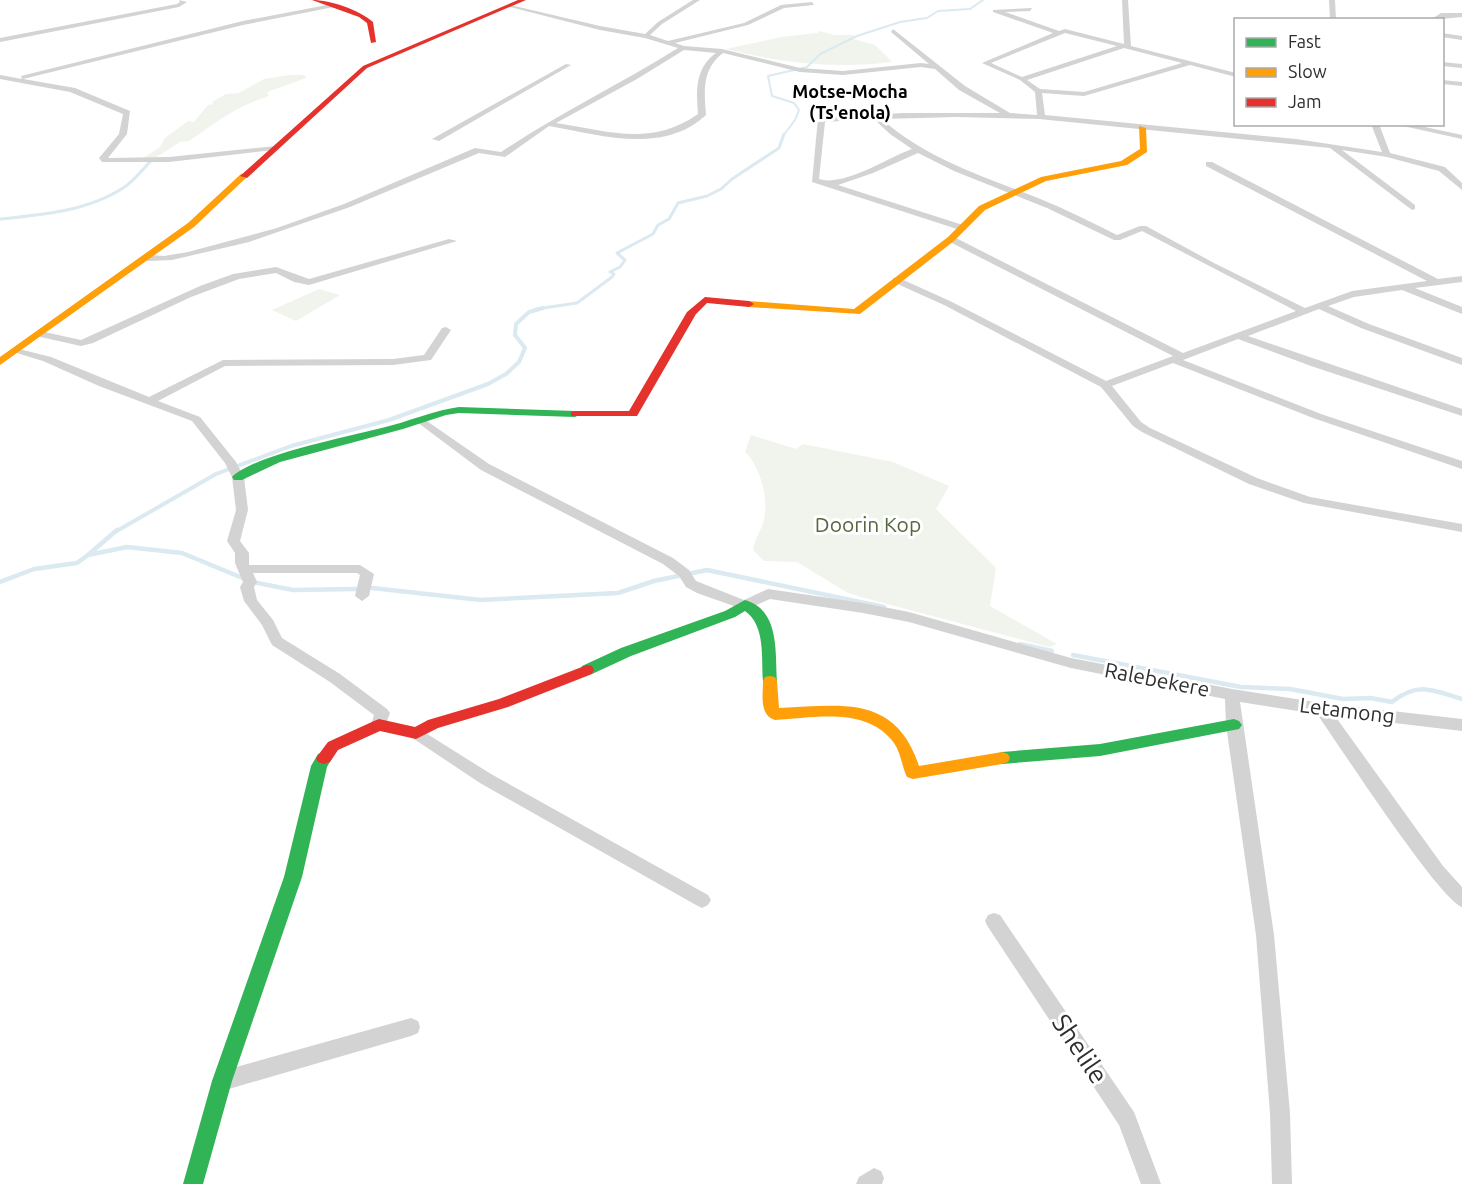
<svg xmlns="http://www.w3.org/2000/svg" width="1462" height="1184" font-family="Ubuntu,sans-serif">
<style>
.green{fill:#f1f4ec}
.lines{fill:none;stroke-linecap:round;stroke-linejoin:round}
.stream-far3{stroke:#dbe9f0;stroke-width:2}
.stream-far2{stroke:#dbe9f0;stroke-width:3}
.stream-far1{stroke:#dbe9f0;stroke-width:4}
.stream{stroke:#dbe9f0;stroke-width:4.5}
.street{fill:#d3d3d3;fill-rule:evenodd}
.fast{fill:#30b455;fill-rule:evenodd}
.slow{fill:#ff9f0a;fill-rule:evenodd}
.jam{fill:#e5322d;fill-rule:evenodd}
.labels{text-anchor:middle;stroke-width:6;stroke-linejoin:round;paint-order:stroke}
.far-neighbourhood-label{font-size:18px;font-weight:bold;fill:#000;stroke:#fff}
.park-label{font-size:21px;fill:#55673f;stroke:#fff}
.street-label{font-size:21px;fill:#2e2e2e;stroke:#fff}
.near-street-label{font-size:26px;fill:#2e2e2e;stroke:#fff}
</style>
<rect width="100%" height="100%" fill="#fff"/>
<path class="green" d="M820,31L834,35H854V39L875,45L892,62C836,69 781,63 726,49L781,37L817,33Z
M289,75H304L306,78L270,91L267,93L269,95L267,97C236,106 215,123 189,141L180,142L152,160L143,158L160,147L165,138L188,121L194,122L208,105L213,104L212,102L226,94L239,93L264,79Z
M319,289L340,295L296,321L272,310Z
M751,435L796,449L803,444L893,462L949,486L936,509L996,568L990,606L1057,644L1049,647L861,597L848,593L797,562L764,561L753,550C755,537 762,530 764,519C769,500 760,465 745,452Z"/>
<g class="lines">
<path class="stream-far3" d="M783,136L795,120L799,110L794,103L772,96L768,76L807,67L820,54L857,36L900,22L927,18L938,11L970,9L983,0"/>
<path class="stream-far2" d="M0,219C41,215 88,211 123,188C133,182 142,170 150,162
M536,309L577,303L612,277L614,274L610,272L620,267L625,260L617,253L653,234L658,225L669,219L678,203L707,196L721,189L732,179L779,148L784,134"/>
<path class="stream-far1" d="M115,532L216,474L291,446L389,420L488,384L506,374L519,362L525,348L515,335L516,324L529,312L543,308"/>
<path class="stream" d="M88,555L117,530
M0,582L34,569L77,563L88,555L127,547L182,553L245,579
M253,582L293,590L357,589
M372,588L481,600L618,593L654,581L707,570L884,607
M1020,644L1052,651
M1073,655L1241,687L1290,689L1343,699L1370,698L1392,702C1418,681 1433,690 1462,699"/>
<path class="street" d="M179,0L187,2L179,7L0,42V38L177,4L180,2Z
M693,0H700L662,24L650,35L668,41L744,23L781,5L812,2L814,5L784,8L748,25L675,43L684,46L722,49L800,68L843,71L921,63L929,64L891,32L893,29L965,86L1010,113L1037,115L1035,92L1020,80L982,63L1053,33L993,12V10L1032,8L1030,11L1005,12L1059,31L1065,29L1124,44L1122,0H1128L1131,46L1236,73V77L1190,65L1084,96L1042,93L1045,115L1296,139L1382,152L1371,124H1379L1390,153L1445,167L1462,183V190L1439,171L1387,157L1342,150L1415,205V209L1412,210L1330,148L1039,119L957,117L882,119C926,159 983,176 1038,198C1065,209 1091,222 1117,235L1140,226H1146L1214,263L1305,308L1352,291L1427,281L1206,166V162H1212L1438,279L1462,276V282L1415,288L1462,307V314L1402,290L1354,297L1328,306L1369,324L1462,358V365L1361,328L1319,309L1248,336L1462,409V416L1311,366L1238,339L1183,360L1321,414L1462,461V469L1313,418L1173,363L1112,386L1141,422L1150,428L1257,478L1310,497L1462,524V532L1304,503L1249,484L1142,432L1133,426L1101,387L944,305L893,282V278H899L950,301L1106,381L1173,356L948,241V237H954L1183,353L1296,311L1142,231L1120,240H1114L1047,208L954,171L918,153L873,173L838,185L966,226V230H960L812,182L818,118L903,113H1000L959,90L935,69L921,67L843,75L800,72L723,53C702,69 704,90 706,115C663,155 600,135 549,126L505,157L479,153L350,207L249,242L172,260L148,261L143,258L148,255L164,256L188,252L277,228L344,204L475,148L501,152C558,114 619,85 678,48L645,38L600,30L510,7V5L600,26L645,34L658,22ZM1065,33L1117,46L1022,77L991,63ZM1124,48L1182,63L1084,92L1040,89L1027,80ZM684,50L716,53C695,68 696,91 698,114C651,147 608,131 556,123L637,79ZM874,119L890,134L912,149C887,158 844,187 819,179L825,122Z
M1329,0H1335L1336,20H1330Z
M332,4L334,7L243,25L23,79L75,88L130,111L127,134L108,158L169,157L276,146V150H273L169,162H102L99,158L119,134L123,114L70,92L0,79V75L22,79L21,76L243,21Z
M1441,13H1462V17L1430,20Z
M1442,33L1462,36V40L1442,37Z
M1442,62L1462,64V68L1442,66Z
M566,64L571,65L439,141L432,139Z
M1442,80L1462,82V86L1442,84Z
M1394,124H1411L1462,135V139Z
M449,239L457,241L309,285L294,282L276,273L239,279L191,297L93,343L81,346L36,336L35,334L40,331L81,340L200,286L233,274L276,267L309,279Z
M446,327L451,330L431,360L393,365L225,366L158,401L200,417L236,462L244,477L248,510L240,541L249,553V565H360L374,574L369,596L362,601L355,596L360,575L357,573H253L257,582L254,587L257,600L273,620L282,638L340,674L387,709L390,713L384,729L379,731L374,729L371,725L374,715L330,682L272,645L262,625L244,601L240,587L243,582L235,563V553L227,541L236,510L232,477L225,463L192,421L99,386L43,361L10,351L15,348L51,357L149,397L223,360L393,359L424,355L442,328Z
M421,417L489,464L673,558L689,570L696,581L744,600L768,589L863,603L909,612L1071,658L1232,689L1322,703L1462,719V731L1335,716L1443,866L1462,887V907C1438,898 1339,745 1317,714L1240,702L1274,935L1290,1113L1292,1184H1272L1270,1113L1256,935L1226,725L1225,699L1071,668L909,622L863,613L770,599L745,610L697,593L686,587L679,576L663,564L481,470L417,422L415,420Z
M416,727L491,774L708,895L711,900L708,905L702,908L696,905L480,783L411,737L408,733L411,729Z
M994,913L1000,915L1134,1112L1161,1184H1141L1119,1125L988,927L985,921L988,915Z
M411,1018L418,1021L420,1027L418,1033L411,1036L222,1091L215,1088L212,1081L215,1074L222,1071Z
M874,1168L881,1171L884,1178L882,1184H856L859,1177Z"/>
<path class="fast" d="M459,407L575,411L581,414L575,417L459,413L446,415L403,429L280,462L242,480H234L232,477C254,454 358,435 393,425C415,419 436,410 459,407Z
M745,600C780,610 775,652 777,681L775,685H765L763,681C761,658 766,626 745,611L735,617L631,656L592,674H582L580,670L582,666L621,648L725,611Z
M1234,719L1239,721L1242,725L1239,729L1100,756L1002,764L996,762L994,758L996,754L1002,752L1100,744Z
M324,752L330,754L332,758L327,767L302,877L232,1081L203,1184H183L212,1081L284,877L311,766L318,754Z"/>
<path class="slow" d="M1139,126L1146,128L1147,152L1127,165L1046,181L985,210L954,241L860,314L749,307L744,304L749,301L854,309L948,237L979,206L1041,177L1121,161L1140,149Z
M241,174L248,176L194,227L0,365V357L188,223Z
M770,676L775,677L777,681L779,708C840,706 895,693 919,766L1002,752L1008,754L1010,758L1008,762L1002,764L913,779L907,777C902,767 901,753 894,743C867,706 814,718 775,720C759,715 763,695 763,681L765,677Z"/>
<path class="jam" d="M312,0C331,0 359,10 373,22L376,42L371,43L367,23L359,17Z
M518,0H526L367,68L247,178L240,176L363,66Z
M705,297L749,301L754,304L749,307L707,303L696,314L637,416H571V412L575,411H629L687,312Z
M587,665L592,666L594,670L592,674L508,707L438,728L416,739L380,731L338,750L330,762L324,764L318,762L316,758L328,742L374,721L379,719L415,727L428,720L499,699Z"/>
</g>
<g class="labels">
<g class="far-neighbourhood-label">
<text x="850" y="98">Motse-Mocha<tspan x="850" dy="21">(Ts'enola)</tspan></text>
</g>
<g class="park-label">
<text x="868" y="532">Doorin Kop</text>
</g>
<g class="street-label">
<text transform="translate(1157 680) rotate(11)" y="7">Ralebekere</text>
<text transform="translate(1347 711) rotate(7)" y="7">Letamong</text>
</g>
<g class="near-street-label">
<text transform="translate(1080 1049) rotate(56)" y="9">Shelile</text>
</g>
</g>
<rect x="1234" y="18" width="210" height="108" fill="#ffffff" stroke="#ababab" stroke-width="1.5"/>
<rect x="1246" y="38" width="30" height="9" fill="#30b455" stroke="#ababab" stroke-width="1.5"/>
<text x="1288" y="48" font-size="18" fill="#2e2e2e">Fast</text>
<rect x="1246" y="68" width="30" height="9" fill="#ff9f0a" stroke="#ababab" stroke-width="1.5"/>
<text x="1288" y="78" font-size="18" fill="#2e2e2e">Slow</text>
<rect x="1246" y="98" width="30" height="9" fill="#e5322d" stroke="#ababab" stroke-width="1.5"/>
<text x="1288" y="108" font-size="18" fill="#2e2e2e">Jam</text>
</svg>
